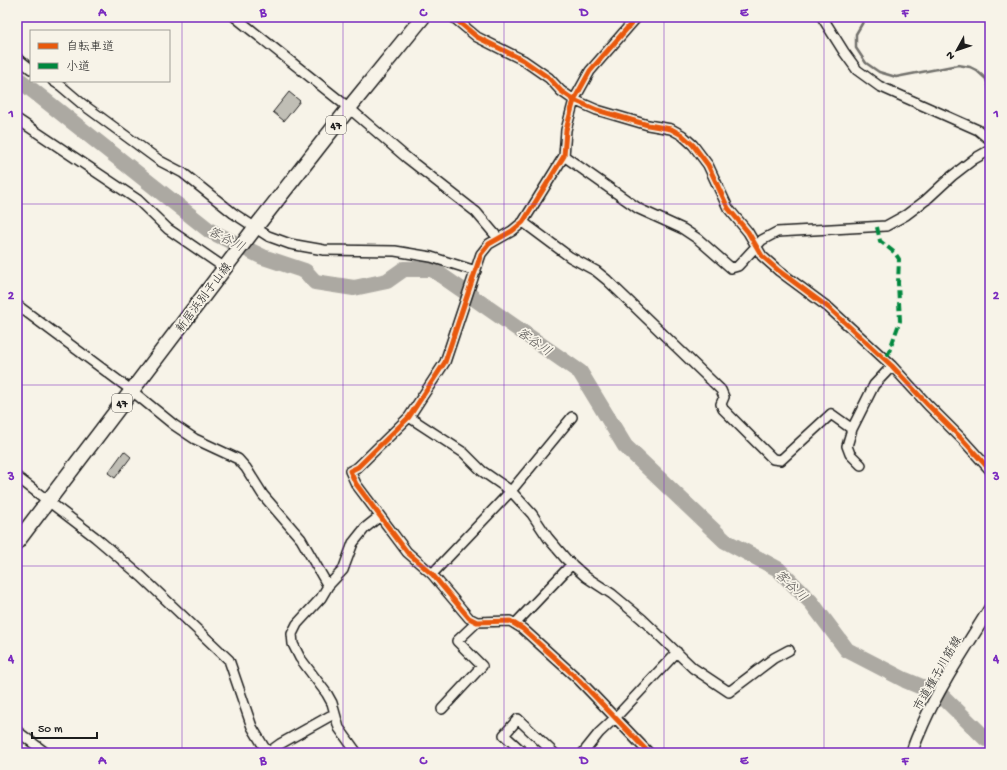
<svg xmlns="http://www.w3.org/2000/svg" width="1007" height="770" font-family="'Gochi Hand','Klee One',sans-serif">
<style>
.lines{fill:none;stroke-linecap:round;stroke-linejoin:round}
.stream{stroke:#72716c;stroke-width:2.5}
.river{stroke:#aca9a2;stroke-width:16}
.building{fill:#c0beb5;stroke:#1c1c1c}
.minor-casing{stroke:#1c1c1c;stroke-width:12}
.tertiary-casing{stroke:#1c1c1c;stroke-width:14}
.primary-casing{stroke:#1c1c1c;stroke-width:17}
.minor{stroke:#f7f3e8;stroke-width:9}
.tertiary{stroke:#f7f3e8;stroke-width:11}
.primary{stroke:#f7f3e8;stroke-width:14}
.quiet{stroke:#00873e;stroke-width:4;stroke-dasharray:8 4;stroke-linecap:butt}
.cycleway-casing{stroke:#f7f3e8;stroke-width:8}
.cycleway{stroke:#e8590c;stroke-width:5}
.grid{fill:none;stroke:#7b2cbf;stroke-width:1;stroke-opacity:0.55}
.labels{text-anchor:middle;stroke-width:3.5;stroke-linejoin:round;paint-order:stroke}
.shield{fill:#f7f3e8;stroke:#5e5c59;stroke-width:1}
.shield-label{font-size:11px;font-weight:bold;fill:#1c1c1c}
.street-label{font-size:12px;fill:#1c1c1c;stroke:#f7f3e8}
.water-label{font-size:13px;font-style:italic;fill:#565452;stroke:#f7f3e8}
.neatline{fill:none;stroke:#7b2cbf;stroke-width:1.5}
.grid-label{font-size:13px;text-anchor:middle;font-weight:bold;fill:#7b2cbf}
</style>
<rect width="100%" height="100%" fill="#f7f3e8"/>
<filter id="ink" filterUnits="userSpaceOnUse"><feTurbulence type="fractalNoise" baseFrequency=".025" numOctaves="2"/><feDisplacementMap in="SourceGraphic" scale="8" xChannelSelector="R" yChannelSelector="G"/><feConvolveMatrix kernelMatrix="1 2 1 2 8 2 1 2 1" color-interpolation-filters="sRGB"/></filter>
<g filter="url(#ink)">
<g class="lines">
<path class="stream" d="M866,17L856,34V48L866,63L879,72L896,77L958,65L970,67L976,70L986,79L990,92"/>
<path class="river" d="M17,78L210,231L263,257L305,271L315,282L354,288L387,281L404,269H432L580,372L625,446L725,541L778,569L811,602L847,650L905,680L941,695L986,739"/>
</g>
<path class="building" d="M289,92L300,101L284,121L273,112Z
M124,451L131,457L115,478L108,473Z"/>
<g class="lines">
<defs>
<path id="minor" d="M235,17L349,108L407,158L476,212L498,238
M453,17L477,37L523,60L549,78L561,91L574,100L597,110L648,125L671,129L682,135L693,145L708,165L728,208L748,232L762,256L779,271L829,308L892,366L928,405L962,439L990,470
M637,17L590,71L574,100L566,130L564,156L523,222L512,231L489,244L481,254L445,362L409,417L358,467L350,471L356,484L407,552L432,574L469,618L477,622L510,621L523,629L579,680L649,753
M822,17L844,52L857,70L879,86L978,130L990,140
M17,58L31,69
M53,81L61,86L81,103L160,161L183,173L233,213L268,236L290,244L324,250L395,251L431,257L476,271
M17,119L138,200L168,229L225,268
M564,156L639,209L683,229L698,239L731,268L738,266L762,240L777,232L886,226L906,215L926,200L952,176L974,159L990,150
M523,222L570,257L596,271L607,280L721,390L724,397L721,404L723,409L773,459L781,460L831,414L852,429
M17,305L131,390L174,425L195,439L238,459L246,468L263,495L301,539L328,586
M409,417L464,453L482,471L511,491L532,514L548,538L566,559L586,577L612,594L642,619L693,668L729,692L774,658L789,650
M861,465L850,454L847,446L852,429L874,385L892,366
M17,477L95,537L142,577L229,660L252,727L264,747L269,752L280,744L330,716L335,715
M432,574L511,491L572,417
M515,624L572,564
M442,709L482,666L457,641L477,622
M17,731L46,753
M357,753L339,728L332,703L327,694L300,658L293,644L292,634L297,624L321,598L328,586L343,570L353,543L365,528L380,516
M524,753L504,735L518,719L554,753
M583,753L599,733L616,717L677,652"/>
<path id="tertiary" d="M912,753C914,743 919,734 923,724C941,683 967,646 990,608"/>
<path id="primary" d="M17,542L255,228L349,108L423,17"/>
</defs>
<use href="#minor" class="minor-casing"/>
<use href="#tertiary" class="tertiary-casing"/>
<use href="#primary" class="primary-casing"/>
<use href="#minor" class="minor"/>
<use href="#tertiary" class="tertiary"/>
<use href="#primary" class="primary"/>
<path class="quiet" d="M877,227L880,241L895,253L899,259L898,283L900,321L886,360"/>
<defs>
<path id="cycleway" d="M453,17L477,37L523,60L549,78L561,91L574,100L597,110L648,125L671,129L682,135L693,145L708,165L728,208L748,232L762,256L779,271L829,308L892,366L928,405L962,439L990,470
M637,17L590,71L574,100L566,130L564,156L523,222L512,231L489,244L481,254L445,362L409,417L358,467L350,471L356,484L407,552L432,574L469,618L477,622L510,621L523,629L579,680L649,753"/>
</defs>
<use href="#cycleway" class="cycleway-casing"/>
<use href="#cycleway" class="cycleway"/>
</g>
</g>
<path class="grid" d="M182,17V753M343,17V753M504,17V753M664,17V753M824,17V753M17,204H990M17,385H990M17,566H990"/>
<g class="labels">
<g class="shield">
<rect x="326" y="116" width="20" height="18" rx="3"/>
<rect x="112" y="394" width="20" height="18" rx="3"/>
</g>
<g class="shield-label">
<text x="336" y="129">47</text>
<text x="122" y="407">47</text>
</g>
<g class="street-label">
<text transform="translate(203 297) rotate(-53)" y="4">新居浜別子山線</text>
<text transform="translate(937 673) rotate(-60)" y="4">市道種子川筋線</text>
</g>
<g class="water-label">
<text transform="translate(227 238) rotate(27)" y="5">客谷川</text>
<text transform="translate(535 341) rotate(35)" y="5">客谷川</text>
<text transform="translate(792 585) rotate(44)" y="5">客谷川</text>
</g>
</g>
<rect width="1007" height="770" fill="none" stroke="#f7f3e8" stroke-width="44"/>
<rect x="30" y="30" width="140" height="52" fill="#f7f3e8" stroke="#9f9d96"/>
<rect x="38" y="43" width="20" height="6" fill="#e8590c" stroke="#9f9d96"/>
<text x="66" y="50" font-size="12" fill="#1c1c1c">自転車道</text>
<rect x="38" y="63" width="20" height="6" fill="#00873e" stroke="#9f9d96"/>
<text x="66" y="70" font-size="12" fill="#1c1c1c">小道</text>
<g transform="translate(957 50) rotate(230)" stroke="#f7f3e8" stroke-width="3" paint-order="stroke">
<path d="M0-3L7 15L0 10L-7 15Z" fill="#1c1c1c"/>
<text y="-6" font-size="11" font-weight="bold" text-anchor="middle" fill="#1c1c1c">N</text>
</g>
<path d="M32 732v6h65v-6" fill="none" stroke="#1c1c1c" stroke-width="2"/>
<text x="38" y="732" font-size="12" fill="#1c1c1c" stroke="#f7f3e8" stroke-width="3" paint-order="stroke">50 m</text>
<rect x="22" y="22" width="963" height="726" class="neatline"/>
<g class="grid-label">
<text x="102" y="16">A</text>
<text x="263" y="16">B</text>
<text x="423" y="16">C</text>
<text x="584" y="16">D</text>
<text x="744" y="16">E</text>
<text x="905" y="16">F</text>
<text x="11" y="117">1</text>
<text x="996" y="117">1</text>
<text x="11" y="299">2</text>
<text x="996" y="299">2</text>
<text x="11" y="480">3</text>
<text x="996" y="480">3</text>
<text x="11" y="662">4</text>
<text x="996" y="662">4</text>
<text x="102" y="764">A</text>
<text x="263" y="764">B</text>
<text x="423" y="764">C</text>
<text x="584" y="764">D</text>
<text x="744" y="764">E</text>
<text x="905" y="764">F</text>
</g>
</svg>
